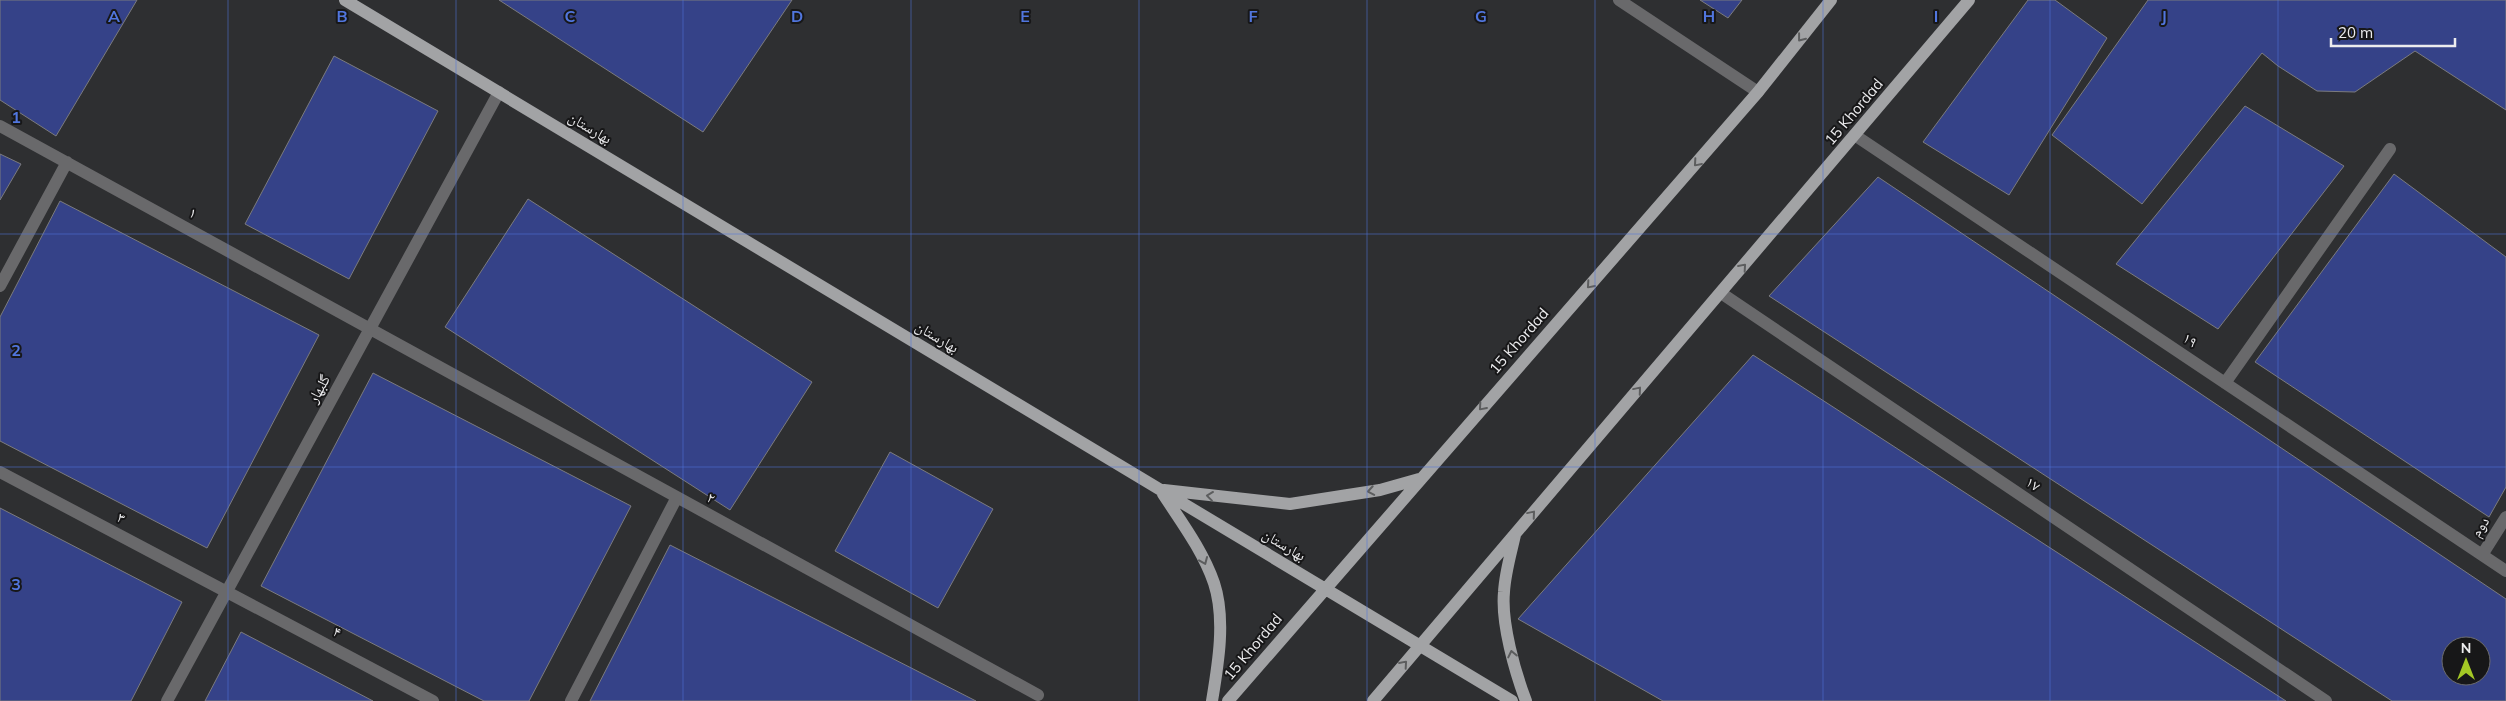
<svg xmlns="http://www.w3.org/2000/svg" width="2506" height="701" font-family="Mulish,'Noto Naskh Arabic',sans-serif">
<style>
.building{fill:#354288;stroke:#7b7b7e;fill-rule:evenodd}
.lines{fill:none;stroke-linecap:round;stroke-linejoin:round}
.minor{stroke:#69696b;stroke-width:12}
.major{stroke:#a2a3a5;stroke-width:12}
.oneway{stroke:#5c5d5e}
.grid{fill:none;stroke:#5176de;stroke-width:1;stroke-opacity:0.55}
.labels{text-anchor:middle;stroke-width:4;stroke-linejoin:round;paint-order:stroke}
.street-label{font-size:15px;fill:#ececee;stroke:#171718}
.grid-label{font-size:16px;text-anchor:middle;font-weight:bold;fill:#5176de;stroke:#171718;stroke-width:4;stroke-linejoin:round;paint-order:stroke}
</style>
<rect width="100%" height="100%" fill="#2e2f31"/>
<path class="building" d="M0,0H137L56,136L0,100Z
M499,0H792L703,132Z
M1700,0H1742L1728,18Z
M2028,0H2055L2107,38L2009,195L1923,142Z
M2148,0H2506V110L2415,51L2355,92L2317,91L2278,66L2262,53L2142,204L2052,135Z
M334,56L438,111L349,279L245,224Z
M2245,106L2344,166L2218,329L2116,264Z
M0,154L21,164L0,200Z
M2394,174L2506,257V487L2489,517L2255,362Z
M1878,177L2506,599V701H2392L1769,296ZM2451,646H2481V676H2451Z
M528,199L812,382L730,510L445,327Z
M60,201L319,335L207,548L0,441V317Z
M1753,355L2286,701H1663L1518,619Z
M373,373L631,506L529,701H484L261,586Z
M890,452L993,509L938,608L835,551Z
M0,508L182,602L131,701H0Z
M670,545L976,701H590Z
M241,632L373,701H205Z"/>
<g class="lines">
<path class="minor" d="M1619,0L1758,92
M0,126L1038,695
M1856,136L2506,571
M0,286L67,162
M1721,293L2326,701
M2225,383L2390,149
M0,472L433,701
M2482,555L2506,517
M167,701L499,92
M571,701L677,497"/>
<path class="major" d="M345,0L1512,701
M1164,490L1290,504L1380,490L1419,479
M1163,494C1182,523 1203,551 1214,583C1226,619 1218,665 1212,701
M1515,535C1511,553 1505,573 1504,592C1501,623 1515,672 1526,701
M1228,701L1758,92L1831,0
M1373,701L1969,0"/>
</g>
<defs><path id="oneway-chevron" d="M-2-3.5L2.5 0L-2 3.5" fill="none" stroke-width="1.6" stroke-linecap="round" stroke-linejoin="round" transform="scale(1.25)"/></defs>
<g class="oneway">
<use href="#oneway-chevron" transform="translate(1801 38) rotate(128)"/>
<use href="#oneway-chevron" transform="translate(1697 163) rotate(131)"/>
<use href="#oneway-chevron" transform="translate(1743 267) rotate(-49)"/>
<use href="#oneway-chevron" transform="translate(1590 285) rotate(131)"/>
<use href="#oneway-chevron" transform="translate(1638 390) rotate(-50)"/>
<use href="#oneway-chevron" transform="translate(1482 407) rotate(131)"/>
<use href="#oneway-chevron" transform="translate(1371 491) rotate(170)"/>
<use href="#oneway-chevron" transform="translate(1210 496) rotate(-173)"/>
<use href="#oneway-chevron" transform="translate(1532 514) rotate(-50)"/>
<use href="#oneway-chevron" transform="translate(1204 561) rotate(67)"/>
<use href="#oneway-chevron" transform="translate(1512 654) rotate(-102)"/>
<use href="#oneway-chevron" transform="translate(1404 664) rotate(-49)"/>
</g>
<path class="grid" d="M228,0V701M456,0V701M683,0V701M911,0V701M1139,0V701M1367,0V701M1595,0V701M1823,0V701M2050,0V701M2278,0V701M0,234H2506M0,467H2506"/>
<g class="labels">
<g class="street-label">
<text transform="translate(1854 112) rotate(-50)" y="5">15 Khordad</text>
<text transform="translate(590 128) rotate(31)" y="5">بهارستان</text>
<text transform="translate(193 213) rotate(29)" y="5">۱</text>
<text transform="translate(937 337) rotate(31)" y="5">بهارستان</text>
<text transform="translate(2190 340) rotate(34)" y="5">۱۹</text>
<text transform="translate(1519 341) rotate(-49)" y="5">15 Khordad</text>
<text transform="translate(319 389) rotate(-61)" y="5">گلبهار</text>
<text transform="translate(2033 484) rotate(34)" y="5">۱۷</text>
<text transform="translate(711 498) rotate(29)" y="5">۲</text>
<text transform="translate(121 518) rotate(28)" y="5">۳</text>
<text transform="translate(2480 527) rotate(-58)" y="5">دوم</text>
<text transform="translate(1284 545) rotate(31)" y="5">بهارستان</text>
<text transform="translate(337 632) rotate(28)" y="5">۴</text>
<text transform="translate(1253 647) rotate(-50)" y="5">15 Khordad</text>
</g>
</g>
<g class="grid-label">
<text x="114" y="22">A</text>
<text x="342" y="22">B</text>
<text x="570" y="22">C</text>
<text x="797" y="22">D</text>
<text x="1025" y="22">E</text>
<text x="1253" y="22">F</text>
<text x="1481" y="22">G</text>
<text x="1709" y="22">H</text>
<text x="1936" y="22">I</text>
<text x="2164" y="22">J</text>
<text x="16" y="123">1</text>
<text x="16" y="356">2</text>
<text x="16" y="590">3</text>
</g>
<g transform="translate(2466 661)"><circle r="24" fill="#171718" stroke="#6c6c6e"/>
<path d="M0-4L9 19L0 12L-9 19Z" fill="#a4c825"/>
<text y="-8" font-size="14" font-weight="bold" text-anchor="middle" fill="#ececee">N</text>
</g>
<path d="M2331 38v8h124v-8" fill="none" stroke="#ececee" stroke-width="2.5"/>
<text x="2338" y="38" font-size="15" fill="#ececee" stroke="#171718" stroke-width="4" paint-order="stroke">20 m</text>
</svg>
